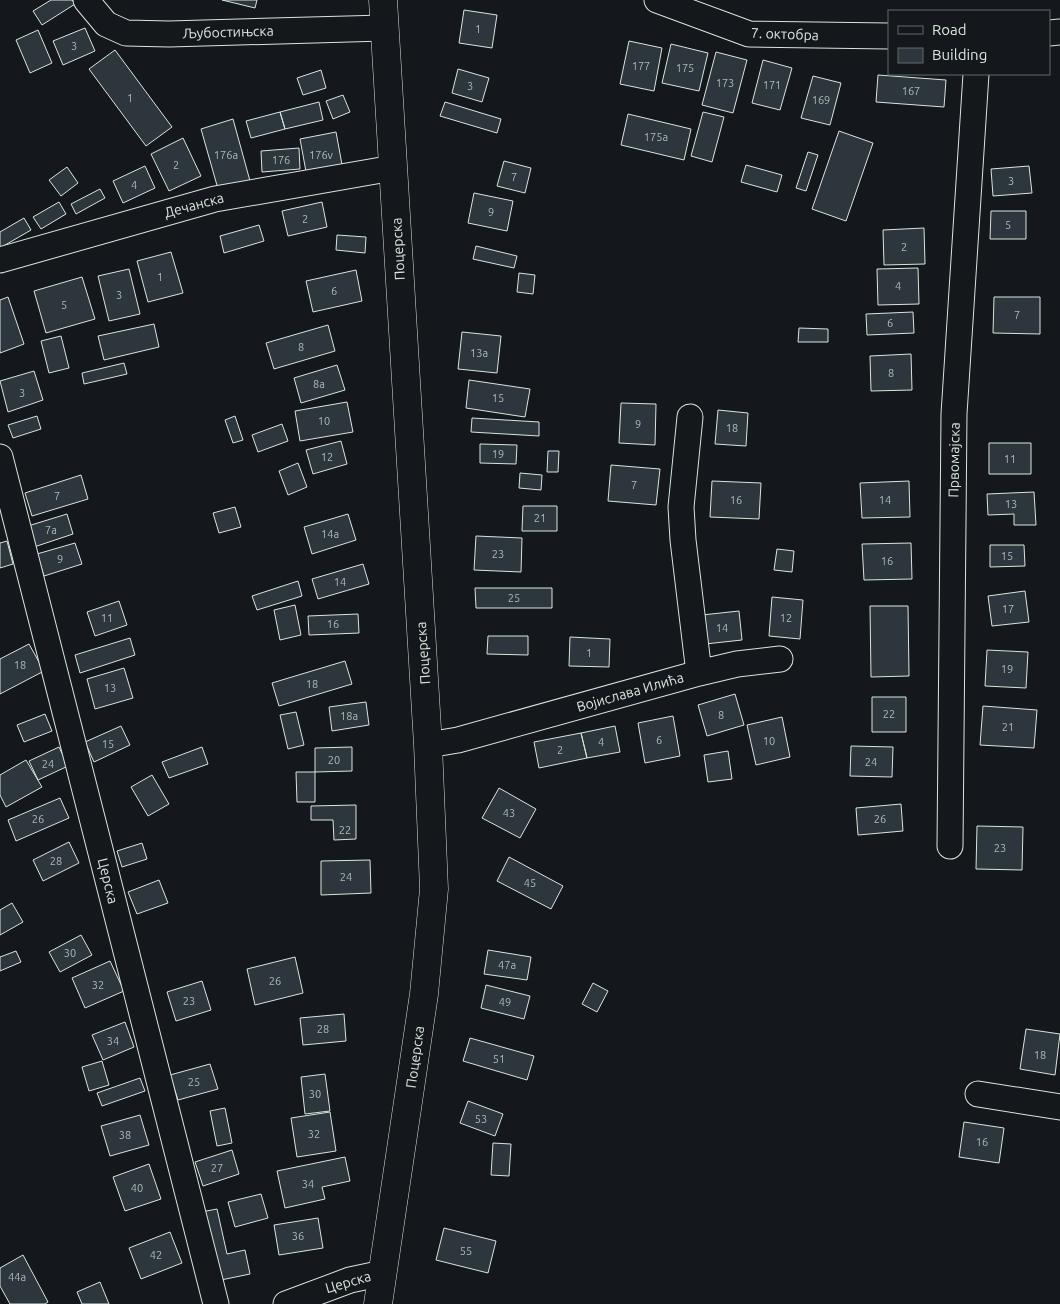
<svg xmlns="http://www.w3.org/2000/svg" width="1060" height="1304" font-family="Ubuntu,sans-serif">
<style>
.building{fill:#2c363c;stroke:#d8e6dc}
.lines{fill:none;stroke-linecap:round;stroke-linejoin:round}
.minor-casing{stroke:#d8e6dc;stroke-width:27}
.major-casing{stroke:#d8e6dc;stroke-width:29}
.minor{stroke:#14181c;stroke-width:25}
.major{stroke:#14181c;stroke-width:28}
.labels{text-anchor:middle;stroke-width:4;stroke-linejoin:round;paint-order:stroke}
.number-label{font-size:11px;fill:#adbab4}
.street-label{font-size:14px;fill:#d8e6dc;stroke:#14181c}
</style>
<rect width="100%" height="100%" fill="#14181c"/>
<path class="building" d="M51,0H72L75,4L42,25L33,11Z
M222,0H257L255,8Z
M464,10L497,15L492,48L459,43Z
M85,28L95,51L63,65L53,41Z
M38,30L52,63L30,73L16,40Z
M629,41L662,48L654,91L620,84Z
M671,44L708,53L699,91L662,83Z
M115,50L172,127L146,146L89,69Z
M716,52L747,60L733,113L702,105Z
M763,60L792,68L780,110L752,103Z
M458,69L489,78L482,102L452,93Z
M321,70L326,88L303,95L297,78Z
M878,75L946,80L944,107L876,102Z
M813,76L841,83L830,125L801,118Z
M343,95L350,112L333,119L326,101Z
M319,102L323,120L285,129L280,112Z
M445,102L501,119L497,133L440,116Z
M280,112L285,129L251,138L246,121Z
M703,112L724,117L712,162L691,156Z
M628,114L691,129L684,160L621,145Z
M233,119L250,181L218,189L201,129Z
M839,131L873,143L846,221L812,209Z
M336,132L343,170L307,177L300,139Z
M183,138L201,176L169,191L151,154Z
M299,148L300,169L262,172L261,151Z
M808,152L818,155L806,191L796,188Z
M504,161L531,168L525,193L497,186Z
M746,165L782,175L777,192L741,182Z
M145,166L155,188L123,203L113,181Z
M1029,166L1032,193L993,196L991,169Z
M67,167L78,183L61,196L49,180Z
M100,189L105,198L76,214L71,204Z
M474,193L513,201L507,231L468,223Z
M59,202L66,214L41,229L33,217Z
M322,202L327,227L288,236L282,211Z
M991,211H1026V239H990Z
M24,218L31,230L0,248V232Z
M259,225L264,241L224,253L220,236Z
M924,228L925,264L884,265L883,230Z
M337,235L366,237L365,253L336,250Z
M476,246L517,256L514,268L473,259Z
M171,252L183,293L148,302L137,261Z
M918,268L919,304L878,305L877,269Z
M129,269L140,314L109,321L98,276Z
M356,270L362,301L313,312L306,281Z
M519,273L535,275L533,294L517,292Z
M82,277L95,319L46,333L34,291Z
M8,297L24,344L0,353V300Z
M994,297H1040V334L993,333Z
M913,312L914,333L867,335L866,314Z
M154,324L159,347L104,360L98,336Z
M328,325L335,351L274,369L266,343Z
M799,328L828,329V342H798Z
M462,332L501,336L497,373L458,369Z
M61,336L69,368L49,373L41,341Z
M911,354L912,390L871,391L870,356Z
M124,363L127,374L84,384L82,373Z
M337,365L345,390L301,403L294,378Z
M34,371L43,400L8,412L0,381Z
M469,380L530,389L525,417L466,408Z
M347,402L353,432L300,441L295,411Z
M621,403L656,404L655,445L619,443Z
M718,410L748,413L746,446L715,444Z
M37,416L41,429L13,438L8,425Z
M235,416L243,440L233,443L225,420Z
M472,418L539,422V436L471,432Z
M282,424L288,441L258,452L252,435Z
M341,441L347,464L313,474L306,450Z
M989,443H1031V474H989Z
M480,444L517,445L516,464L480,463Z
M548,451H559L558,472H547Z
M298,463L307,487L288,495L279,471Z
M611,465L660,469L656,505L608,501Z
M520,473L542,475L541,490L519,488Z
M81,475L88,499L32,516L25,493Z
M712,481L761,483L759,519L710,517Z
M909,481L910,517L862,518L860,483Z
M1034,492L1036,525H1014V514L988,515L987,494Z
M523,506H557V531H522Z
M235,507L241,527L219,533L213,513Z
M67,514L73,534L34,547L28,526Z
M348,514L356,540L312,554L304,527Z
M476,536L522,538L521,572L474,570Z
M7,541L13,564L0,568V543Z
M75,543L82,564L44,576L37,554Z
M911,543L912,579L864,580L862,544Z
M990,545H1024L1025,566L990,567Z
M777,549L794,551L792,572L774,570Z
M363,564L369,584L318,599L312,579Z
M298,581L302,596L257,610L252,596Z
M475,588H552V608H476Z
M1025,591L1029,622L992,626L988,596Z
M772,597L803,600L800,639L769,636Z
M119,601L127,625L95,636L87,612Z
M295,605L301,635L280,640L274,610Z
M870,606H908L909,676L871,677Z
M739,611L742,640L705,644L702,615Z
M358,614L359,633L309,635L308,616Z
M488,636H528V655L487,654Z
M570,637L610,639L609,667L569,666Z
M130,638L135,655L80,673L75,655Z
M29,644L44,671L0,694V659Z
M987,650L1028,652L1026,688L985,686Z
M345,661L352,684L279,706L272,683Z
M124,668L133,698L95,709L87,679Z
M735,694L744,725L707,736L698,705Z
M872,697H906V732H872Z
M366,702L369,725L332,731L329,707Z
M983,706L1037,710L1034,748L980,745Z
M296,712L304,745L288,749L280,715Z
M45,714L52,731L24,742L17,725Z
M673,716L680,756L645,763L638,723Z
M782,717L790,757L756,765L747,725Z
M121,726L130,745L94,762L85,742Z
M615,726L620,752L587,758L581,733Z
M581,733L587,758L539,768L534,742Z
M851,746L893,747L892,777L850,776Z
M59,747L68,766L38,780L29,761Z
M202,747L208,764L169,778L162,762Z
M352,747V771L315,772V748Z
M728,751L732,779L708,782L704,755Z
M26,760L42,787L6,807L0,795V775Z
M296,772H315V802H297Z
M152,775L169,804L148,816L131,787Z
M499,788L536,809L520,838L482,818Z
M60,798L69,818L16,841L8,820Z
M901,804L903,831L858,835L856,808Z
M356,805V839L334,840L333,820H311V806Z
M977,826L1023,827L1022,870L976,869Z
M69,842L79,863L43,881L33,860Z
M142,843L147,859L122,867L117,851Z
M509,857L563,886L551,909L497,881Z
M370,860L371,893L321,895V861Z
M159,880L168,903L137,914L128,892Z
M12,903L23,922L0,935V910Z
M81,935L92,955L60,972L49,952Z
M488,950L531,957L527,980L484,974Z
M16,951L21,962L0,971V957Z
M295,957L303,993L255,1005L247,969Z
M110,961L124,991L85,1008L72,978Z
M202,981L211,1010L176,1021L167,992Z
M593,983L608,991L597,1012L582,1004Z
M486,985L530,996L524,1019L481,1008Z
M344,1014L346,1041L303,1045L300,1018Z
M125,1022L134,1047L103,1060L92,1035Z
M1026,1029L1060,1034L1055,1075L1020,1069Z
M470,1038L534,1056L527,1080L463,1061Z
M102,1061L109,1085L89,1091L82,1067Z
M210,1064L218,1089L178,1100L170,1075Z
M325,1074L330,1111L305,1114L301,1077Z
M140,1078L145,1091L102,1106L97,1093Z
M468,1101L503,1114L495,1136L460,1123Z
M225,1108L232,1143L217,1146L210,1111Z
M330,1112L336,1151L297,1157L291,1118Z
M140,1115L149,1145L110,1156L101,1126Z
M964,1122L1004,1128L999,1163L959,1157Z
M493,1143L511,1144L509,1176L491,1175Z
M232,1150L239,1174L203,1186L195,1162Z
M345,1157L350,1181L322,1187L325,1199L285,1208L277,1171Z
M149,1164L161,1199L125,1211L113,1177Z
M261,1194L268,1218L235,1227L228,1202Z
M217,1209L227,1254L245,1250L250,1274L216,1281L201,1212Z
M318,1218L323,1248L279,1255L274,1225Z
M444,1228L496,1241L488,1273L436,1260Z
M170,1232L182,1263L141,1279L129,1248Z
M23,1255L48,1302L45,1304H10L0,1286V1268Z
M100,1282L109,1304H82L77,1292Z"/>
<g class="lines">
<defs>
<path id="minor" d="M86,0L106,24L126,33L169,34L384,28
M657,0L749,34L889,36
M1049,33L1060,32
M0,260L215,199L393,168
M690,417L681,507L683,540L699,673
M0,457L216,1304
M428,745L458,740L699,673L737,664L780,659
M950,846L954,414L976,74
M978,1094L1060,1107
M286,1304L350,1280L383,1273"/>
<path id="major" d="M378,1304L424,994L434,889L428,745L383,0"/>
</defs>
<use href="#minor" class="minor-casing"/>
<use href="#major" class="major-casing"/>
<use href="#minor" class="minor"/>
<use href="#major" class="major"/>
</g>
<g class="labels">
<g class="number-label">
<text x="478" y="33">1</text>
<text x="74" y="50">3</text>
<text x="641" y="70">177</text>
<text x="685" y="72">175</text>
<text x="725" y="87">173</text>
<text x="772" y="89">171</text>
<text x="470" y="90">3</text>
<text x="911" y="95">167</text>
<text x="130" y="102">1</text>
<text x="821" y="104">169</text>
<text x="656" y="141">175a</text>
<text x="226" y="159">176a</text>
<text x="321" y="159">176v</text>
<text x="281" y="164">176</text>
<text x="176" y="169">2</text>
<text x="514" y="181">7</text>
<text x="1011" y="185">3</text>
<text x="134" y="189">4</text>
<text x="491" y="216">9</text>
<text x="305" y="223">2</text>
<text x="1008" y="229">5</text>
<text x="904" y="251">2</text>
<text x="160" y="281">1</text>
<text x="898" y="290">4</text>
<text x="334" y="295">6</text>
<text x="119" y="299">3</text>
<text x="64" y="309">5</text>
<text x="1017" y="319">7</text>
<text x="890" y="327">6</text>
<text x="301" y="351">8</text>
<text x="479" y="357">13a</text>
<text x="891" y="377">8</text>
<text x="319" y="388">8a</text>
<text x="22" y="397">3</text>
<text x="498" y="402">15</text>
<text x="324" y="425">10</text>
<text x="638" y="428">9</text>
<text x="732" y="432">18</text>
<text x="498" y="458">19</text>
<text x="327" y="461">12</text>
<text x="1010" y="463">11</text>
<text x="634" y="489">7</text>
<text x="57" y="500">7</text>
<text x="736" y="504">16</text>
<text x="885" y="504">14</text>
<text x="1011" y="508">13</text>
<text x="540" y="522">21</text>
<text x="51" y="534">7a</text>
<text x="330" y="538">14a</text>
<text x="498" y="558">23</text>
<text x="1007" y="560">15</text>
<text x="60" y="563">9</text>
<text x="887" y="565">16</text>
<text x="340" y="586">14</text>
<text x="514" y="602">25</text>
<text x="1008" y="613">17</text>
<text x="107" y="622">11</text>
<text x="786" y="622">12</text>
<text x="333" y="628">16</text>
<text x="722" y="632">14</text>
<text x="589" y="657">1</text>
<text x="20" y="669">18</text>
<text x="1007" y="673">19</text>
<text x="312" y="688">18</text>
<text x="110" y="692">13</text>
<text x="889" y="718">22</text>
<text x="721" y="719">8</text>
<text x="349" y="720">18a</text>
<text x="1008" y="731">21</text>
<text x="659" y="744">6</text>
<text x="769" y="745">10</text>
<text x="601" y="746">4</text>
<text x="108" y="748">15</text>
<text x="560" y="754">2</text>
<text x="334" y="764">20</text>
<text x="871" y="766">24</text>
<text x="48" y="768">24</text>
<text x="509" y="817">43</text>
<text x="38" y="823">26</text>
<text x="880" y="823">26</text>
<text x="345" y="834">22</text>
<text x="1000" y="852">23</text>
<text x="56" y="865">28</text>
<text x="346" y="881">24</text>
<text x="530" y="887">45</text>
<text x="70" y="957">30</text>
<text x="507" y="969">47a</text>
<text x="275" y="985">26</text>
<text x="98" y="989">32</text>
<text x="189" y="1005">23</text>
<text x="505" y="1006">49</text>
<text x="323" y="1033">28</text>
<text x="113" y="1045">34</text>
<text x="1040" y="1059">18</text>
<text x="499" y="1063">51</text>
<text x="194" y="1086">25</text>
<text x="315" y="1098">30</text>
<text x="481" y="1123">53</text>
<text x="314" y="1138">32</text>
<text x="125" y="1139">38</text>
<text x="982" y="1146">16</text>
<text x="217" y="1172">27</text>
<text x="308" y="1188">34</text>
<text x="137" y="1192">40</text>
<text x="298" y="1240">36</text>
<text x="466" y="1255">55</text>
<text x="156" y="1259">42</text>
<text x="17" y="1281">44a</text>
</g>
<g class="street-label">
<text transform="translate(228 32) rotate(-2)" y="5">Љубостињска</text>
<text transform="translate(785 34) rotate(2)" y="5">7. октобра</text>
<text transform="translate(194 205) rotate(-15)" y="5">Дечанска</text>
<text transform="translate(398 249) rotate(-93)" y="5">Поцерска</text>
<text transform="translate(954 460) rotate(-89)" y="5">Првомајска</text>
<text transform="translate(423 653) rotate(-94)" y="5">Поцерска</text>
<text transform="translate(630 692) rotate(-16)" y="5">Војислава Илића</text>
<text transform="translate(108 881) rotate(76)" y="5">Церска</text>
<text transform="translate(415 1057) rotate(-82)" y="5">Поцерска</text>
<text transform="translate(348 1282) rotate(-16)" y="5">Церска</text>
</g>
</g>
<rect x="888" y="10" width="162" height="65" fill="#14181c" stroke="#626a69"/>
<rect x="898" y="26" width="25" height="8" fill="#14181c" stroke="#626a69"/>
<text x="932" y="35" font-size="15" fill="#d8e6dc">Road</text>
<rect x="898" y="48" width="25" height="15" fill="#2c363c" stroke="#626a69"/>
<text x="932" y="60" font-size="15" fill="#d8e6dc">Building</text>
</svg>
